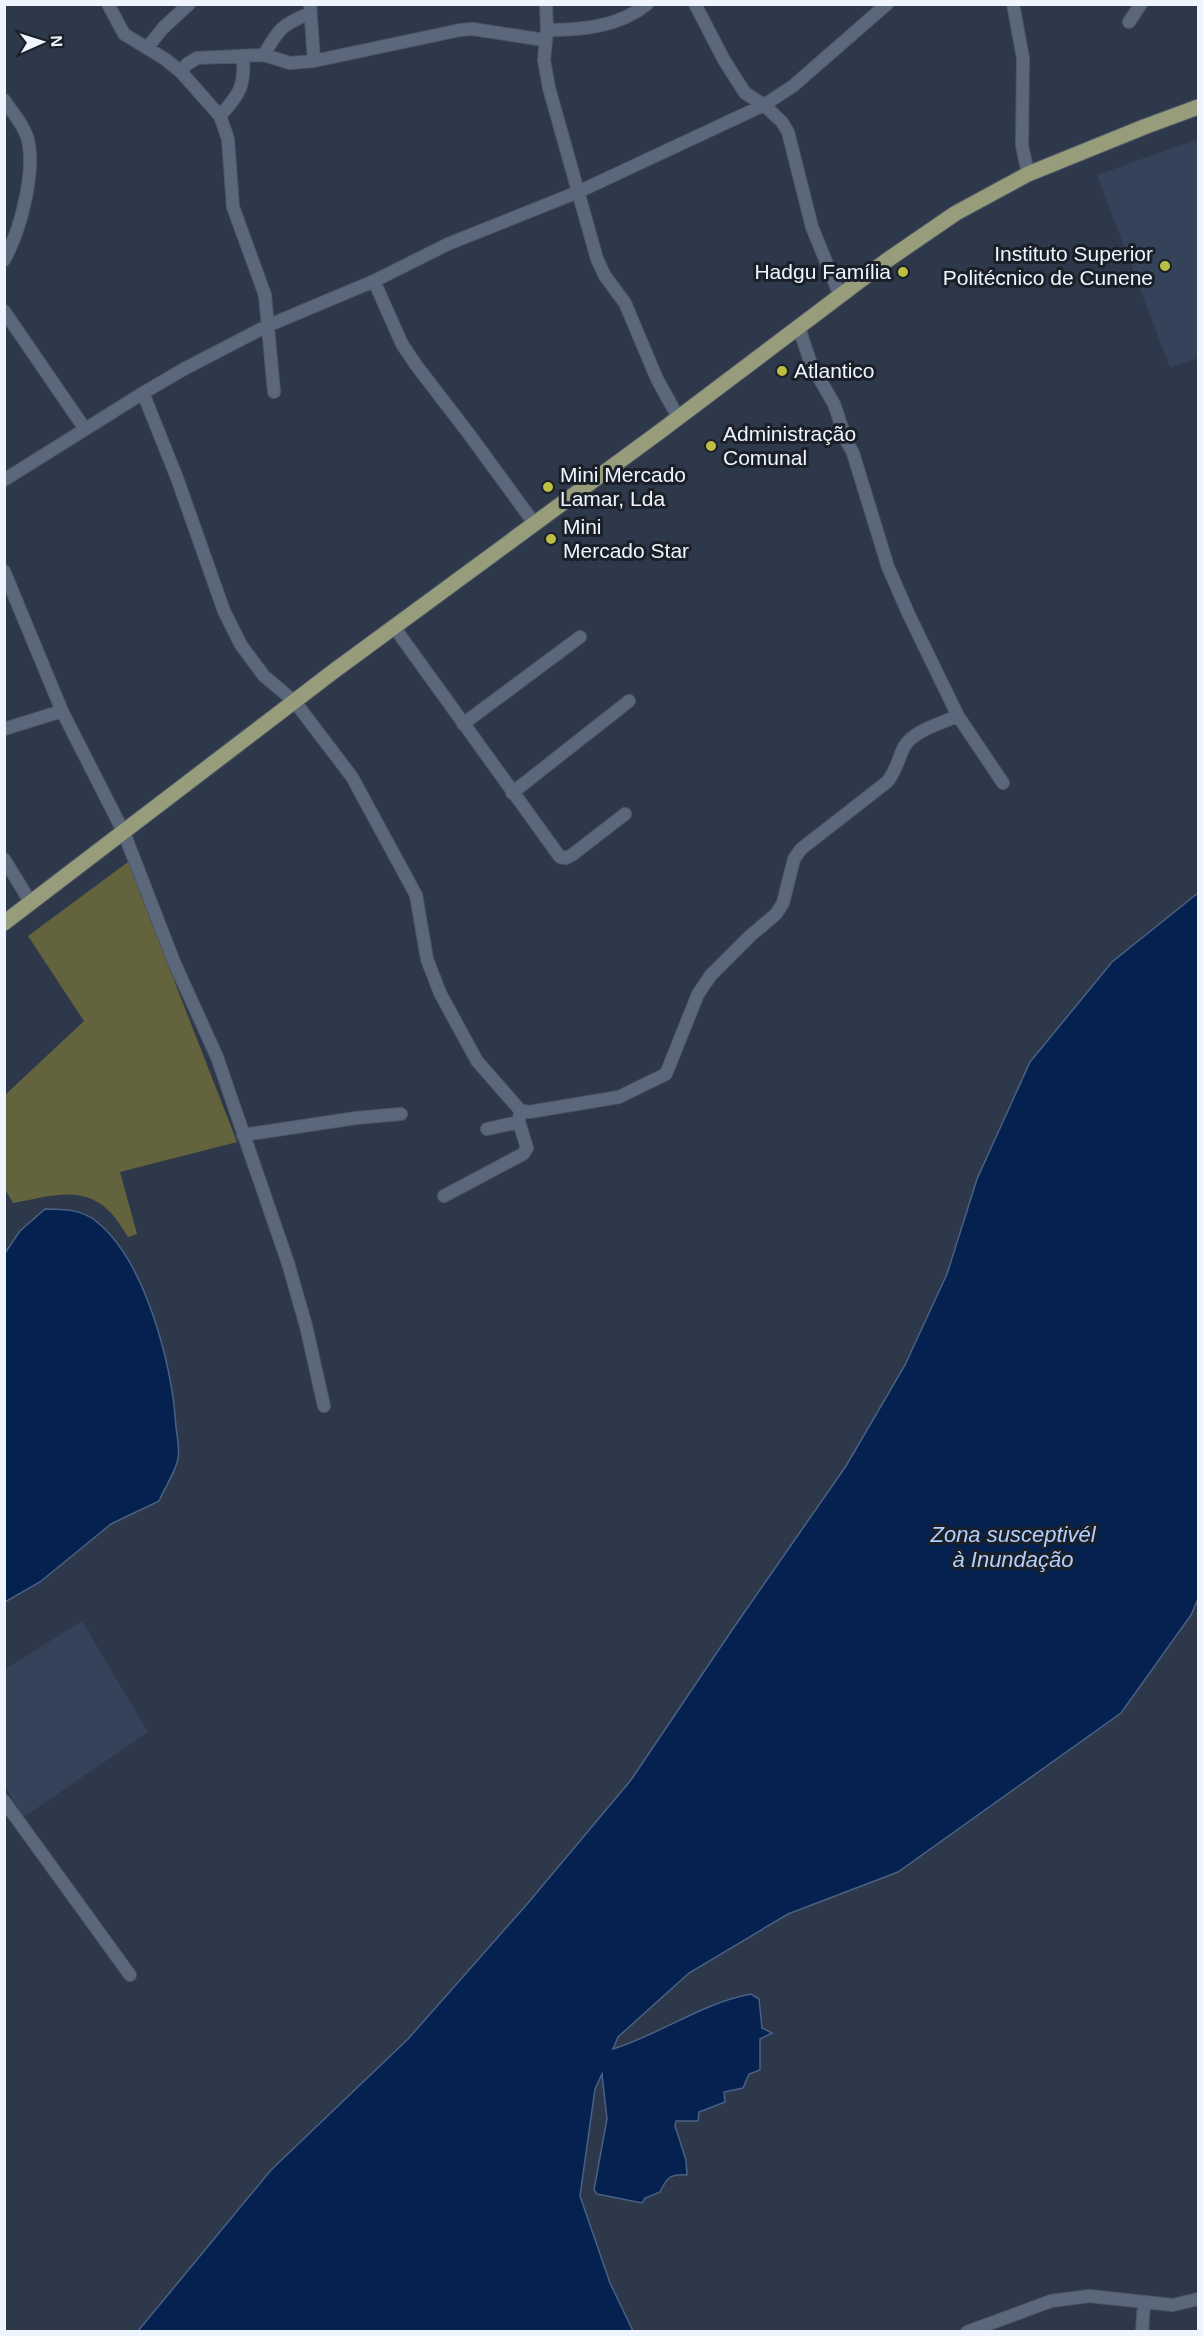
<svg xmlns="http://www.w3.org/2000/svg" width="1203" height="2336" font-family="Helvetica,sans-serif">
<style>
.built{fill:#344359}
.green{fill:#63643e}
.water{fill:#042150;stroke:#4a6184;stroke-width:1.5}
.lines{fill:none;stroke-linecap:round;stroke-linejoin:round}
.minor-casing{stroke:#4e5766;stroke-width:14}
.major-casing{stroke:#4e5766;stroke-width:17}
.minor{stroke:#5b687c;stroke-width:12}
.major{stroke:#979d7b;stroke-width:15}
.poi-dot{fill:#bdbf43;stroke:#1a1f28;stroke-width:2}
.labels{text-anchor:middle;stroke-width:6;stroke-linejoin:round;paint-order:stroke}
.poi-label{font-size:21px;fill:#eff5fe;stroke:#1a1f28;text-anchor:start}
.water-label{font-size:22px;font-style:italic;fill:#b2d0ff;stroke:#1a1f28}
</style>
<rect width="100%" height="100%" fill="#2d384a"/>
<path class="built" d="M1198,139V358L1170,368L1097,175Z
M82,1621L148,1732L24,1817L5,1787V1669Z"/>
<path class="green" d="M128,862L237,1142L120,1172L137,1234L128,1237C122,1228 116,1217 108,1210C82,1184 46,1197 13,1203L5,1189V1095L84,1021L28,936Z"/>
<path class="water" d="M1198,893V1599L1191,1615L1121,1713L898,1872L788,1914L689,1973L618,2037L613,2049C661,2034 702,2003 751,1994L759,1999L762,2028L772,2033L760,2039V2070L749,2074L743,2088L724,2092L725,2102L699,2112L698,2121H676L675,2126L686,2160L687,2175C670,2174 667,2177 660,2192L645,2198L642,2203L597,2194L594,2190L607,2119L602,2074L595,2089L580,2196L610,2283L633,2331H138L271,2170L408,2039L528,1903L631,1780L730,1633L846,1466L905,1365L947,1274L977,1179L1030,1062L1112,962Z
M45,1209C63,1209 82,1209 97,1222C146,1262 172,1365 176,1427C177,1436 180,1449 178,1459C175,1473 165,1487 159,1501L111,1524L40,1582L5,1602V1253L20,1231Z"/>
<g class="lines">
<defs>
<path id="minor" d="M108,4L124,34L165,59L181,72L220,116L228,139L233,207L265,295L274,392
M546,4L547,30L544,60L549,88L597,259L605,276L625,303L657,379L678,417
M695,4L724,60L745,93L764,105L782,122L788,132L812,227L840,296
M1013,4L1023,58L1022,145L1028,174
M310,5L314,61
M1129,22L1141,4
M547,30C581,30 619,27 647,4
M147,48L163,28L189,4
M264,55C279,28 282,25 310,13
M181,72L187,64L197,58L264,55L290,63L314,61L460,30L473,29L544,40
M4,100C13,113 27,129 29,145C34,177 20,232 4,260
M220,116C240,93 245,87 243,56
M374,281L402,344L416,365L469,434L534,523
M4,311L85,429
M799,328L811,364L834,404L847,442L853,453L888,567L909,615L958,716L1003,783
M143,393L177,478L224,611L241,645L264,676L295,702L352,777L416,895L427,959L440,993L477,1061L520,1110L529,1112L619,1097L666,1074L698,994L711,975L750,936L776,914L783,903L794,859L801,849L887,782C896,772 898,759 904,747C913,731 941,723 958,716
M4,480L143,393L184,369L267,326L374,281L448,244L578,192L764,105L793,86L887,4
M4,571L62,711L124,833L174,962L217,1057L288,1263L306,1326L324,1406
M394,627L560,857L566,858L572,855L625,814
M463,724L580,637
M4,729L62,711
M512,793L629,701
M4,859L31,903
M487,1129L519,1122
M243,1135L356,1118L401,1114
M444,1196L523,1154L527,1148L519,1122L520,1110
M4,1801L130,1975
M967,2332L1051,2301L1089,2296L1173,2305L1198,2299
M1142,2332L1144,2302"/>
<path id="major" d="M4,923L334,671L662,430L886,261L956,213L1028,174L1144,127L1198,107"/>
</defs>
<use href="#minor" class="minor-casing"/>
<use href="#major" class="major-casing"/>
<use href="#minor" class="minor"/>
<use href="#major" class="major"/>
</g>
<g class="poi-dot">
<circle cx="1165" cy="266" r="6"/>
<circle cx="903" cy="272" r="6"/>
<circle cx="782" cy="371" r="6"/>
<circle cx="711" cy="446" r="6"/>
<circle cx="548" cy="487" r="6"/>
<circle cx="551" cy="539" r="6"/>
</g>
<g class="labels">
<g class="poi-label">
<text x="1153" y="261" text-anchor="end">Instituto Superior<tspan x="1153" dy="24">Politécnico de Cunene</tspan></text>
<text x="891" y="279" text-anchor="end">Hadgu Família</text>
<text x="794" y="378">Atlantico</text>
<text x="723" y="441">Administração<tspan x="723" dy="24">Comunal</tspan></text>
<text x="560" y="482">Mini Mercado<tspan x="560" dy="24">Lamar, Lda</tspan></text>
<text x="563" y="534">Mini<tspan x="563" dy="24">Mercado Star</tspan></text>
</g>
<g class="water-label">
<text x="1013" y="1542">Zona susceptivél<tspan x="1013" dy="25">à Inundação</tspan></text>
</g>
</g>
<rect width="1203" height="2336" fill="none" stroke="#eff5fe" stroke-width="12"/>
<g transform="translate(42 42) rotate(87)" stroke="#1a1f28" stroke-width="4.5" paint-order="stroke">
<path d="M0-4.5L10 22L0 15L-10 22Z" fill="#eff5fe"/>
<text y="-9" font-size="16" font-weight="bold" text-anchor="middle" fill="#eff5fe">N</text>
</g>
</svg>
